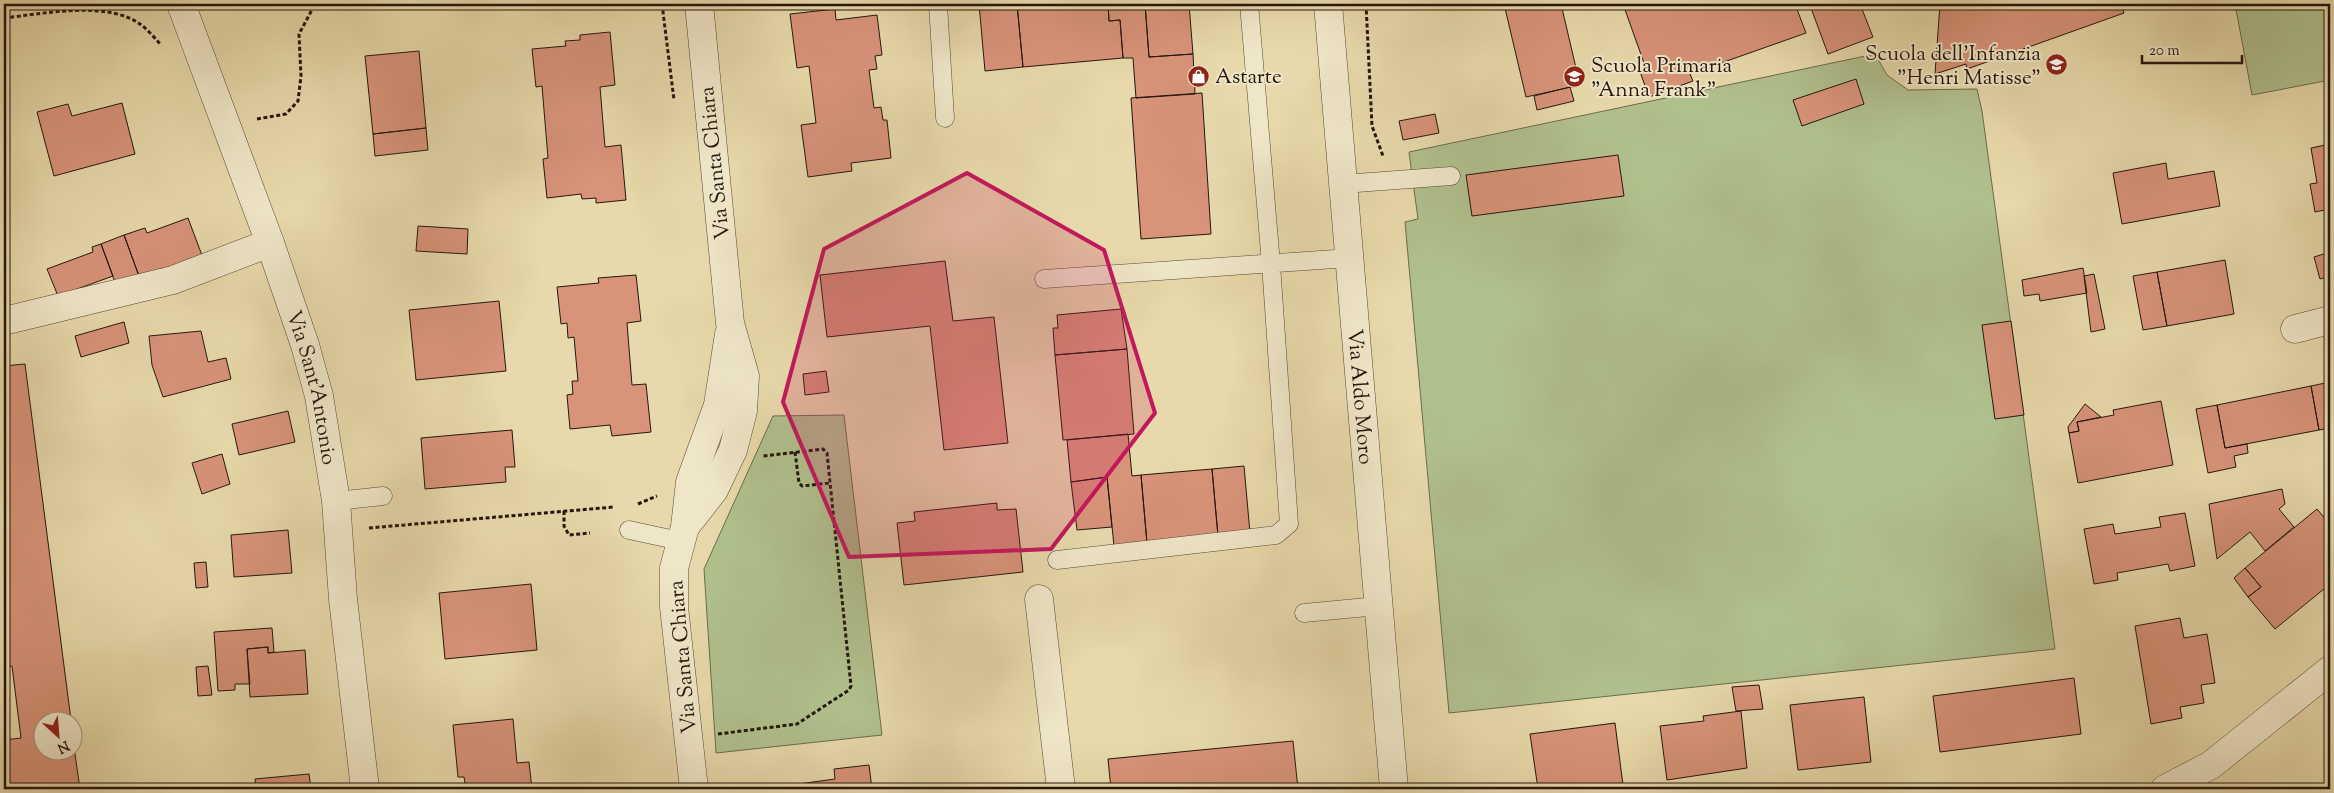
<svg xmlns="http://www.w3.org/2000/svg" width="2334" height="793" font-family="'Sorts Mill Goudy',serif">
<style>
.green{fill:#b0c08d;stroke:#6a6b4e}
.building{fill:#d89379;stroke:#24160e}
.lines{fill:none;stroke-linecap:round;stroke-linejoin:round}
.service-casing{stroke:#554735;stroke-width:19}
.minor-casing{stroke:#554735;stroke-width:29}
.path{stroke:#24160e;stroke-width:3;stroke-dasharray:4 2.5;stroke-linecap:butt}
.service{stroke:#efe6c8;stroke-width:18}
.minor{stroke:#efe6c8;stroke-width:28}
.marked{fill:#c2185b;fill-opacity:0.2;stroke:#c2185b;stroke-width:4;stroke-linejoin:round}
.labels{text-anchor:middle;stroke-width:4;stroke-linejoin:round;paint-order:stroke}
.poi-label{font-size:21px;fill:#24160e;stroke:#efe6c8;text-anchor:start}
.street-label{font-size:21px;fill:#24160e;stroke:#efe6c8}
</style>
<rect width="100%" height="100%" fill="#e7d9ab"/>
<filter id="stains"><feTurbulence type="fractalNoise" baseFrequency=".004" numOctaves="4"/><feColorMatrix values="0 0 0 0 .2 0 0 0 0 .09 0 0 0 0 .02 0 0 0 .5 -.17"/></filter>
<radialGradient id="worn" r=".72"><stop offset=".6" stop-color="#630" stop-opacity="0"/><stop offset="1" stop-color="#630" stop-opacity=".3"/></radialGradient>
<path class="green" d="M2235,4H2330V80L2252,95Z
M1875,54L1887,75L1908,90L1977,89L1982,111L2055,649L1449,713L1405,222L1418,219L1409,152Z
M844,415L882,735L716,753L704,569L773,416Z"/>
<path class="building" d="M979,4H1017L1023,67L985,71Z
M1017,4H1108L1109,21L1120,20L1123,58L1023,67Z
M1108,4H1145L1149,57L1193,54L1195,94L1136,98L1133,58H1123L1120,20L1109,21Z
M1145,4H1189L1193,54L1149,57Z
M1504,4H1561L1580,85L1526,97Z
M1623,4H1795L1806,33L1690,74L1693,81L1649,97L1638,66L1644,63Z
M1822,4H1860L1873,37L1828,54L1811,8Z
M1940,4H2121L2124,13L1967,69L1966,64L1935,74Z
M835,9L836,20L877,15L882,55L875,56L877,69L869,70L874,108L881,107L883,120H887L891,158L851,163L852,171L808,177L801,125L816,123L809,66L797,68L790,14Z
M610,32L615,85L600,87L605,147L621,145L626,200L596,203V198L582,199L581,194L547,198L543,159L548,158L542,86L536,87L532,49L566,46L565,41L580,40V35Z
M419,51L426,128L373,134L365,56Z
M1856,79L1864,104L1802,126L1793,100Z
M1570,87L1574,101L1537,110L1534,96Z
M1202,93L1211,234L1141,239L1131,98Z
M122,103L135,154L54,176L37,112L68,104L72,116Z
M1435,114L1439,133L1403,140L1399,121Z
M426,128L428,150L375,156L373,134Z
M2330,144V209L2315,212L2310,184L2317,183L2311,148Z
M1618,155L1624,196L1472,216L1466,175Z
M2166,163L2168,179L2214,171L2220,206L2122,224L2113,173Z
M188,218L203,258L164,272L163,268L139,276L124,235L145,228L147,233Z
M418,226L468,229L467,254L416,251Z
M124,235L139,276L116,285L101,244Z
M101,244L113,276L58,296L47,269L93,252L92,247Z
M2330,252V276L2320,279L2314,257Z
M2225,260L2234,314L2167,326L2157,272Z
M945,261L953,321L994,317L1008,443L944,450L930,326L827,337L820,275Z
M2083,268L2087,293L2040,301L2039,294L2024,296L2022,280Z
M2157,272L2167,326L2143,330L2133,276Z
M2094,274L2105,329L2091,332L2084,276Z
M636,275L641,321L627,323L632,385L646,384L651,432L612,436L610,425L570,429L567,395L573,394L572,381H578L574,337L568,338L567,323L561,324L557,287L599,283L598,278Z
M499,301L506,371L416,380L409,310Z
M1121,309L1127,349L1055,355L1053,328H1058L1057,315Z
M2011,321L2024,415L1995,419L1982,325Z
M124,322L129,343L81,357L75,336Z
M201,331L208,362L226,358L231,379L163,397L152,365L149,336Z
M1127,349L1134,434L1063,440L1055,355Z
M25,364L71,720H42V750H72V733L80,789H4V740L21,738L12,666L4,667V366Z
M826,371L829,392L805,395L803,374Z
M2330,382V428L2319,430L2311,386Z
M2311,386L2319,430L2225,448L2217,405Z
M2161,401L2173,465L2078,483L2069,433L2079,431L2077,422L2114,415L2113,410Z
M2085,404L2101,417L2077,422L2079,431L2069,433L2068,427Z
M2217,405L2225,448L2247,444L2248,453L2234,456L2236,467L2208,473L2196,409Z
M288,411L295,442L239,455L232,424Z
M512,430L515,467H505L506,482L425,489L421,438Z
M1128,434L1132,476L1141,475L1147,543L1114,546L1107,477L1071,482L1067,440Z
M222,454L230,484L202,494L192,463Z
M1244,466L1250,533L1218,536L1212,469Z
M1212,469L1218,536L1147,543L1141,475Z
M1107,477L1112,527L1077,530L1071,482Z
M2282,489L2285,504L2279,509L2294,527L2265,551L2250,532L2217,559L2209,504Z
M997,503V510L1016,509L1023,572L904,585L897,523L915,521L914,512Z
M2317,509L2327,521L2330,518V584L2275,629L2248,597L2261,587L2245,568Z
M2185,513L2195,566L2170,571L2168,564L2117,573L2118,580L2094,584L2084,529L2113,524L2115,534L2161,527L2159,517Z
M288,530L292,573L234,577L231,535Z
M206,562L208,587L196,588L194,563Z
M2245,568L2261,587L2248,597L2234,578Z
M531,584L537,650L445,659L439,593Z
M2180,618L2184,638L2207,634L2215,683L2201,685L2204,703L2180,707L2182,718L2151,724L2135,626Z
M272,628L274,652L268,653V647L247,649L250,684H235V690L218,691L214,632Z
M268,647V653L305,650L308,694L250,697L247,649Z
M208,666L212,695L198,696L196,667Z
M2074,678L2081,734L1940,752L1933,696Z
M1759,685L1763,709L1736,711L1732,687Z
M1864,697L1871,762L1798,770L1790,705Z
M1741,711L1747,768L1667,780L1660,726L1704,721L1703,716Z
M513,719L517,763L529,762L532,789H466L464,777H458L453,725Z
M1615,723L1623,785L1591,789H1538L1530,734Z
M1293,741L1298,789H1111L1108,759Z
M869,765L872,789H784V786L835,779L834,769Z
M309,774L311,789H256L255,779Z"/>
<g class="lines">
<defs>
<path id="service" d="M938,4L945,118
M1343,184L1451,176
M1044,279L1349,258
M336,501L383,496
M629,530L680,541
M1057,560L1276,535L1289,524L1271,264L1249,4
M1304,613L1378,606"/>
<g id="minor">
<path id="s1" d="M181,4L270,243L305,345L319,396L336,501L343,599L365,789"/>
<path id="s2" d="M1328,4L1394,789"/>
<path d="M4,321L173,280L270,243"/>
<path d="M2295,329L2330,320"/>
<path d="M685,527L714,490L733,450L743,411L745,376L730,323L699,4"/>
<path d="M1039,599L1061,789"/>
<path d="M694,789L674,607V568L685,527L690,482L718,405L729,334"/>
<path d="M2165,789L2211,765L2330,670"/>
</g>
</defs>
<use href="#service" class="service-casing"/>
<use href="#minor" class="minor-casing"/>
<path class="path" d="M662,4L674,100
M1366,4L1372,126L1383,156
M4,18C42,14 106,0 140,24C147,29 155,38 161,45
M257,119L286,114L298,101L301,76L299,34L315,4
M795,452L799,483L802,486L830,483
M638,504L657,496
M564,511V526L569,535L590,533
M369,528L614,507
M718,734L797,724L849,690L851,686L827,453L823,449L763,456"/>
<use href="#service" class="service"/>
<use href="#minor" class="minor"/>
</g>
<path class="marked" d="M967,173L1104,250L1155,413L1051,549L849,557L783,402L824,249Z"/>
<defs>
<symbol id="school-disc" viewBox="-11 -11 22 22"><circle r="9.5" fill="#8f2418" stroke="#efe6c8"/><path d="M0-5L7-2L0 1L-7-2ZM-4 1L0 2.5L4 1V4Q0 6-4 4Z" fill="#fff"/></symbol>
<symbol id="shop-disc" viewBox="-11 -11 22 22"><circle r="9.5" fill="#8f2418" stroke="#efe6c8"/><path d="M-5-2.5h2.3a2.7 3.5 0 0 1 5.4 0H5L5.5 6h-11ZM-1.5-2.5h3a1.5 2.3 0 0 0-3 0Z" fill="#fff"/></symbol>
</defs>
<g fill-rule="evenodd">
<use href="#school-disc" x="2044" y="52" width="25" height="25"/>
<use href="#shop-disc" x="1186" y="64" width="25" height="25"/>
<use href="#school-disc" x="1562" y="64" width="25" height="25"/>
</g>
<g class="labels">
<g class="poi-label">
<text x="2041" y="60" text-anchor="end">Scuola dell'Infanzia<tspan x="2041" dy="24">"Henri Matisse"</tspan></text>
<text x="1591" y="72">Scuola Primaria<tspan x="1591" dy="24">"Anna Frank"</tspan></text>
<text x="1215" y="83">Astarte</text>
</g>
<g class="street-label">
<text transform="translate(714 163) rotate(-96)" y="7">Via Santa Chiara</text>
<text dy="7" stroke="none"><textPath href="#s1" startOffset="406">Via Sant'Antonio</textPath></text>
<text dy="7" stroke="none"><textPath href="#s2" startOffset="394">Via Aldo Moro</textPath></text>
<text transform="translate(682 657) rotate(-95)" y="7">Via Santa Chiara</text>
</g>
</g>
<rect width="2334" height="793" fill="none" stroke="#e7d9ab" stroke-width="20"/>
<rect x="5" y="5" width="2324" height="783" fill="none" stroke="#24160e" stroke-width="2.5"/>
<rect x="10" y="10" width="2314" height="773" fill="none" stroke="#24160e"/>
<g transform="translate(58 736) rotate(154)"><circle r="24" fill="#efe6c8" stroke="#9e937e"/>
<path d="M0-4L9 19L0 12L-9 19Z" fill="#8f2418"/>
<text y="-8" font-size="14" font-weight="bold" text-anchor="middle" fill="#24160e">N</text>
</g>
<path d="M2142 55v8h100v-8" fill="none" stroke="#24160e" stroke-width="2.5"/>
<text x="2149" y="55" font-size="15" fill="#24160e" stroke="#efe6c8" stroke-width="4" paint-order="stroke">20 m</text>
<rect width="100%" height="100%" filter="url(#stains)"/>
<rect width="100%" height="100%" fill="url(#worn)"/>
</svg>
